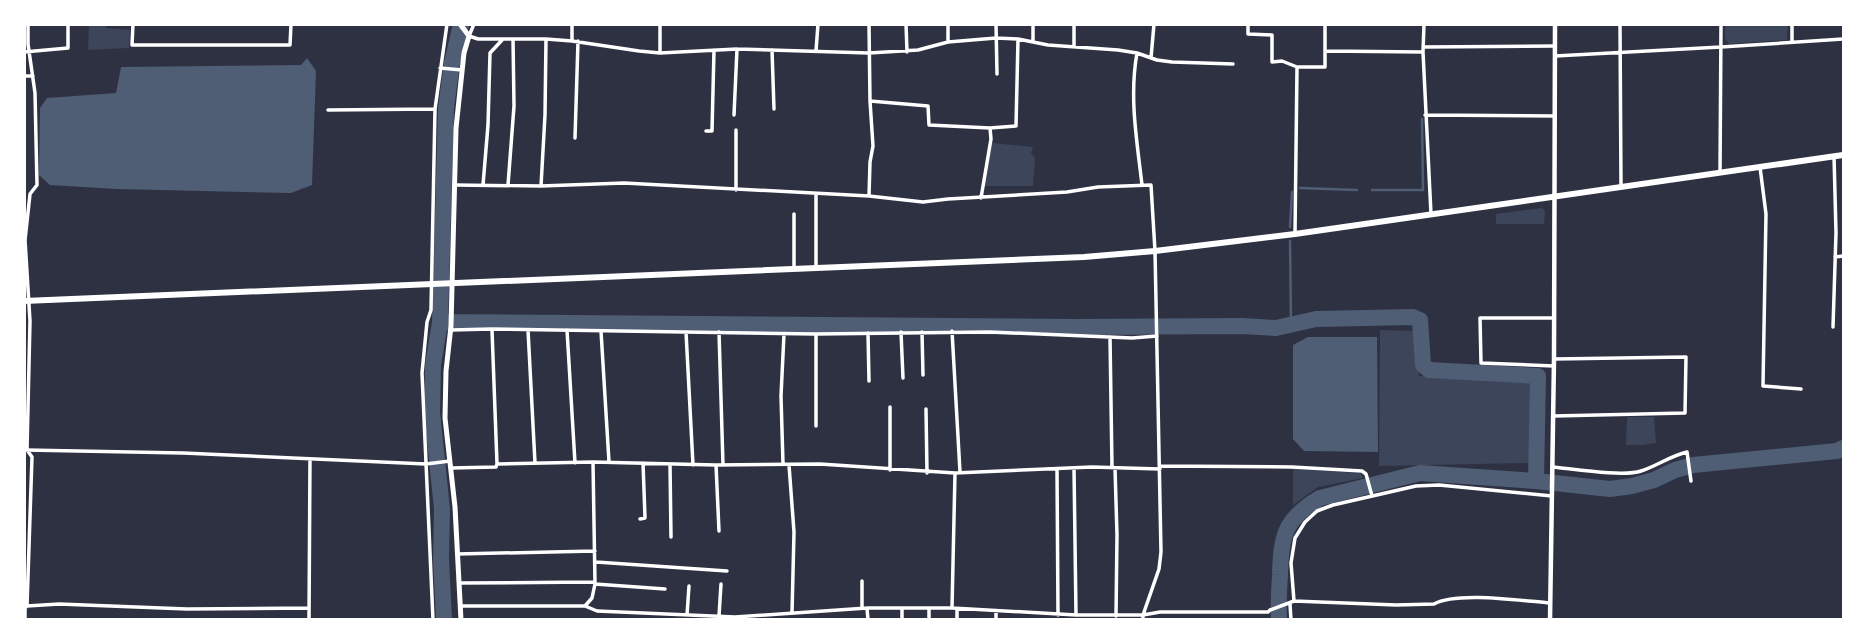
<svg xmlns="http://www.w3.org/2000/svg" width="1868" height="644" font-family="Raleway,sans-serif">
<style>
.green{fill:#3c4559}
.water{fill:#4f5d75}
.lines{fill:none;stroke-linecap:round;stroke-linejoin:round}
.stream{stroke:#4f5d75;stroke-width:2.5}
.river{stroke:#4f5d75;stroke-width:16}
.minor{stroke:#fff;stroke-width:3.5}
.tertiary{stroke:#fff;stroke-width:4.5}
.primary{stroke:#fff;stroke-width:5}
.trunk{stroke:#fff;stroke-width:6}
</style>
<rect width="100%" height="100%" fill="#2d3142"/>
<path class="green" d="M89,25H106V28L130,30L129,48L88,50Z
M1725,25H1788L1787,40L1729,44L1725,39Z
M992,143L1033,147L1031,153L1035,158L1033,186H984Z
M1542,208L1545,211L1544,224H1496V214Z
M1380,330L1416,331L1419,376L1533,383L1531,463L1379,466Z
M1627,417H1654L1656,443L1643,445H1626Z
M1293,469L1361,473L1363,478L1318,487L1293,505Z"/>
<path class="water" d="M307,58L316,71L312,185L291,193L116,189L50,185L39,175L40,108L47,98L116,93L121,67L301,65Z
M1308,337H1377L1378,452L1304,451L1293,439V345Z"/>
<g class="lines">
<path class="stream" d="M1300,188L1357,190
M1372,190H1423L1422,119
M1290,227L1292,192
M1290,241L1291,324"/>
<path class="river" d="M440,322L1075,327L1242,326L1276,328L1316,319L1413,317L1420,320L1423,365L1429,370L1538,376L1536,481
M444,620L441,559L442,509L432,412L433,365L440,322L446,108L452,63L461,24
M1279,620C1278,605 1279,590 1280,575C1281,536 1284,519 1320,498L1420,473L1536,481L1610,489L1632,486L1654,480L1675,470L1693,465L1837,451L1843,448"/>
<path class="minor" d="M133,24L132,45H290L291,24
M474,24L469,36L478,39H546L572,41L639,51L660,53L737,49L869,53L918,50L948,42L996,38L1018,39L1048,45L1118,50L1137,53L1157,60L1172,62L1233,64
M572,24V41
M660,24V53
M906,24L907,52
M948,24V42
M996,24L997,74
M1074,24V47
M1248,24V34L1272,35V62L1282,61L1297,67H1325V24
M1424,24L1423,52L1431,214
M1620,24L1621,186
M1033,42V24
M1792,42V24
M1423,47L1555,46
M772,50L774,109
M816,51L818,24
M1325,51L1423,52
M24,52L68,48V24
M1137,53C1129,97 1137,141 1142,185
M1555,56L1721,47L1843,39
M1151,58L1154,24
M440,68L462,70
M24,76H33
M870,101L928,106L929,125L990,128L1016,126L1018,39
M328,110L435,109
M734,115L737,49
M1425,115L1555,116
M706,131H712L714,50
M575,138L578,41
M1760,167L1766,214L1763,386L1801,389
M1720,173L1721,24
M455,185L541,186L624,183L869,196L923,202L948,199L1067,192L1098,187L1151,185L1155,251L1161,552L1159,569L1143,615V620
M483,185L488,125L490,53L503,39
M508,185L514,106L513,39
M541,186L545,115L546,39
M736,190V130
M869,196L870,162L873,146L870,101L869,24
M981,198L991,139L990,128
M1295,234L1297,67
M1835,257L1843,256
M816,268V195
M794,269V214
M1833,327L1836,233L1834,156
M451,330L491,329L816,334L990,332L1132,338L1157,336
M492,330L497,464
M528,330L535,463
M567,330L575,463
M601,331L609,462
M952,331L960,472
M686,332L693,465
M719,332L723,465
M901,332L903,378
M922,332L923,375
M868,333L869,381
M1110,337L1112,467
M1554,366L1481,363L1480,318H1554
M926,409L927,473
M1554,416L1685,413L1686,357L1554,359
M816,426V334
M25,450L183,453L426,464L450,461
M593,462L595,584L592,598L585,606L597,611L735,617L867,608H952L1076,615H1143L1160,612H1268L1270,610L1294,601L1396,605L1434,604C1457,591 1523,601 1550,603
M670,464L671,537
M783,464L781,396L784,334
M716,465L719,531
M789,465L794,532L792,613
M1160,466L1292,467L1362,471L1366,474L1372,496
M1553,467C1574,469 1623,477 1641,471C1657,466 1670,456 1687,452L1691,481
M451,468L496,467L497,464L593,462L716,465L820,464L955,473L1092,467L1160,469
M1074,468L1076,615
M1115,468L1117,535L1116,616
M890,470V407
M1057,470L1058,615
M640,519L645,518L643,463
M457,554L595,551
M596,562L727,571
M460,583L594,582
M595,584L665,589
M1294,601L1291,563L1295,538L1305,522L1317,511L1333,505L1416,486L1439,485L1552,496
M1290,604L1291,620
M27,606L59,604L187,609L309,608
M460,606H584
M862,608V581
M867,608L868,620
M902,608V620
M929,608V620
M952,608L955,473
M957,609V620
M996,611V620
M687,615L689,586
M719,616L721,584
M25,620V608L27,606L32,457L27,450L30,321L25,240L30,194L37,185L35,93L28,44V24
M309,620L310,459
M433,620L422,373L427,322L431,310L435,109L447,24"/>
<path class="tertiary" d="M1550,620L1554,359L1555,24"/>
<path class="primary" d="M460,24L469,36L464,53L456,128L451,326L446,371L445,418L455,507L461,620"/>
<path class="trunk" d="M24,301L1084,257L1155,251L1295,234L1843,155"/>
</g>
<rect width="1868" height="644" fill="none" stroke="#ffffff" stroke-width="52"/>
</svg>
